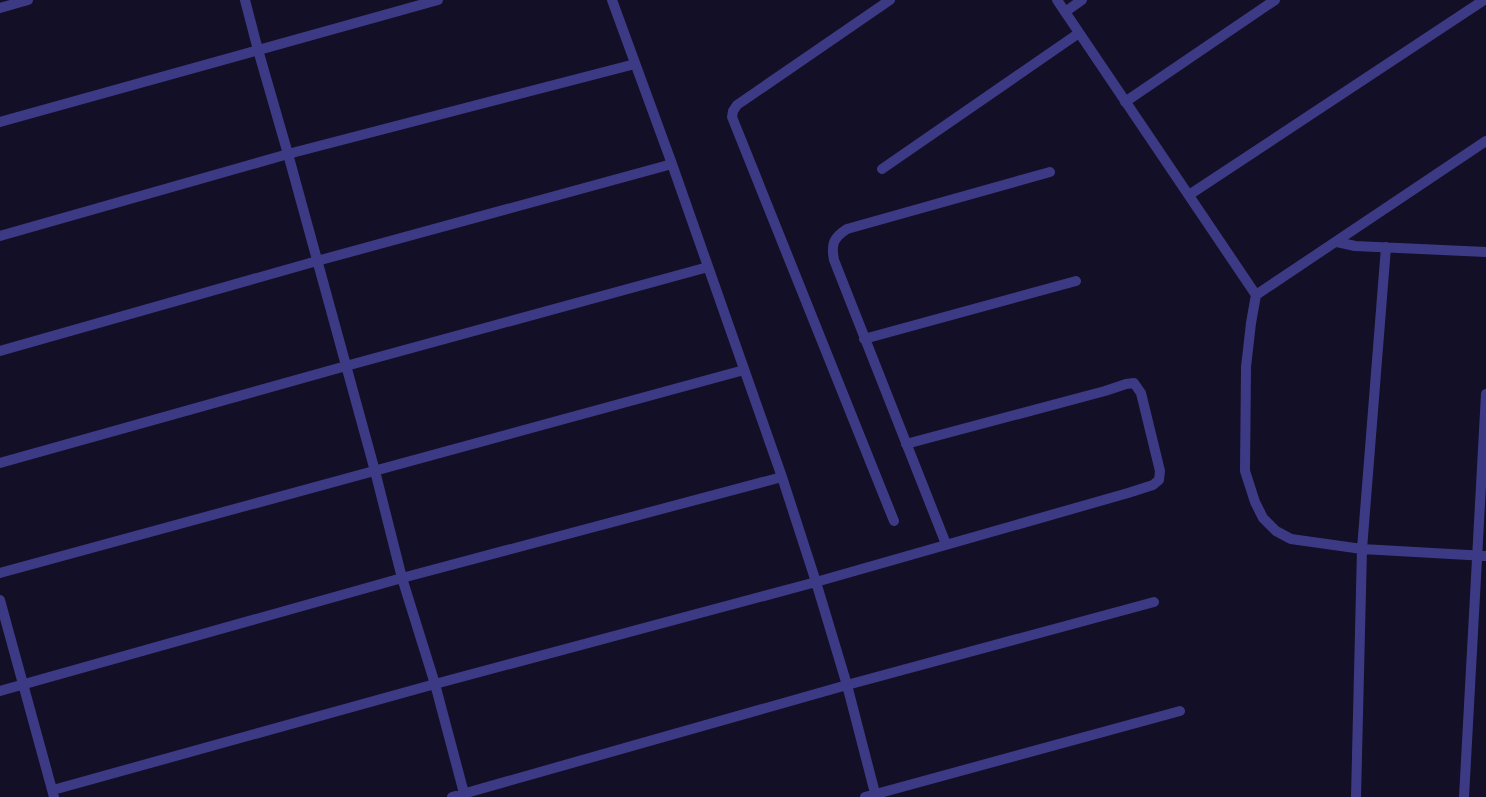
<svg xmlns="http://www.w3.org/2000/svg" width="1486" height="797" font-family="'Fira Sans Condensed',sans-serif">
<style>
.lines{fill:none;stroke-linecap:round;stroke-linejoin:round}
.minor{stroke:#3d3a85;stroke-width:10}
</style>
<rect width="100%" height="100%" fill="#130f26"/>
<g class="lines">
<path class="minor" d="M245,0L258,50L288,154L375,471L402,578L435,684L465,797
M612,0L672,164L782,477L816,582L847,685L876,797
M890,0L737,105L733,111L732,117L894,521
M1057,0L1256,295L1251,323L1246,367L1245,471L1255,502L1263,518L1276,531L1291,539L1362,549L1486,556
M0,8L28,0
M1065,12L1082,0
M1125,102L1275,0
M0,122L438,0
M882,169L1079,33
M1189,195L1484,0
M0,236L288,154L635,64
M1337,242L1355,246L1486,252
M1256,295L1486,141
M864,339L1076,281
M0,351L317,261L672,164
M0,463L346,366L708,267
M946,544L834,260C831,244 833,238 847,229L1050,172
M0,573L744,370
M0,600L54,797
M0,691L402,578L782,477
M53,790L435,684L816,582L1128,493L1153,485L1159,480L1160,471L1141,393L1134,383L1126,384L1105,391L906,444
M452,797L847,685L1154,602
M865,797L1180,711
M1356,797L1362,549L1386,247
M1464,797L1486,394"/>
</g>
</svg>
